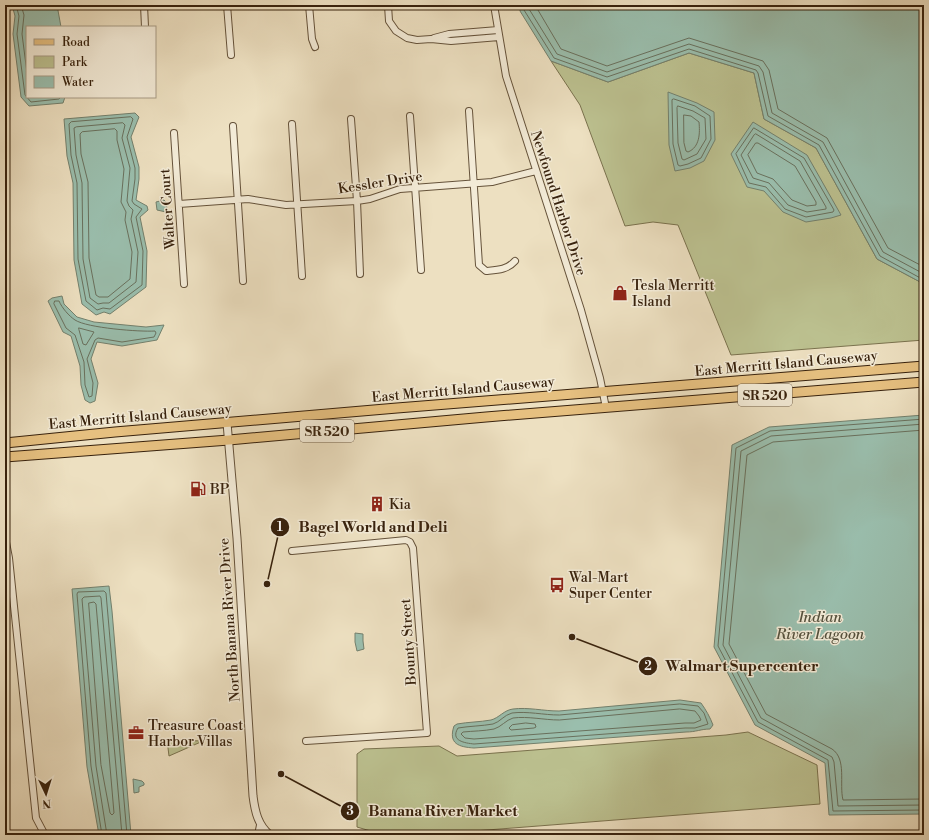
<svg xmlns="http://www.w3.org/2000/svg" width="929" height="840" font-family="'Libre Bodoni',serif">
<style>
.green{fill:#bcc190;stroke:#7a724e}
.water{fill:#9abead;stroke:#73806d}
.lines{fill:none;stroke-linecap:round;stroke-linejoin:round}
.shore{stroke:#69705d;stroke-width:1}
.minor-casing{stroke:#65523a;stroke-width:8}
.tertiary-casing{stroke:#65523a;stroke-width:9}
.primary-casing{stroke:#38220d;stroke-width:11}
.minor{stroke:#f3ebd7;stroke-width:6}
.tertiary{stroke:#f3ebd7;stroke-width:7}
.primary{stroke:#e6c080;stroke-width:9}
.labels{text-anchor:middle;stroke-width:3;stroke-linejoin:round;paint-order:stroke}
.shield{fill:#f3ebd7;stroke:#705e4a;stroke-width:1}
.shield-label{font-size:13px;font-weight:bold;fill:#38220d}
.street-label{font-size:14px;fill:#38220d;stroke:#f3ebd7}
.poi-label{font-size:14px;fill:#38220d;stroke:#f3ebd7;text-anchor:start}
.water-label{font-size:15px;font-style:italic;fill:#55513d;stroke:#f3ebd7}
.leader{fill:none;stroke:#38220d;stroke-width:1.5}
.callout-dot{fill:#38220d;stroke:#f3ebd7;stroke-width:1.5}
.mark-label{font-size:12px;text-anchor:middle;font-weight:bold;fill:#fff}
.callout-label{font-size:15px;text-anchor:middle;font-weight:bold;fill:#38220d;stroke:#f3ebd7;stroke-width:3;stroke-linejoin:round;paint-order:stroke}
</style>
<rect width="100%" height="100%" fill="#ede0c1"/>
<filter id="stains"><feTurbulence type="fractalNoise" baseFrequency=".005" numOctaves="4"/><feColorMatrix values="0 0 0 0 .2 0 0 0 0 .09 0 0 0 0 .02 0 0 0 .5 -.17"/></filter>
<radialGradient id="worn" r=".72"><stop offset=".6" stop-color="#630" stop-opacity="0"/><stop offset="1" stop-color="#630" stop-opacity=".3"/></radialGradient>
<path class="green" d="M689,53L754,73L764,119L816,148L877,259L924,284V340L731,355L678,225L653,222L625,226L580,105L551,61L608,82Z
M748,732L817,765L820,804L423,835H384L357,827V754L364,749L439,746L457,756L726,735Z
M167,740L203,741L169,756Z"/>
<path class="water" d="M12,5H57L61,27H27V97H65L63,103L29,106L21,97L13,34L15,16Z
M520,5H924V284L877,259L816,148L764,119L754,73L689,53L608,82L551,61L520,11Z
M668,92L697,103L714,112L715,140L704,161L690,168L675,171L669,145Z
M135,113L139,117L131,137L139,167V179L136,200L147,206L148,210L140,217L147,251L146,287L110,314L104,312L96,315L82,304L74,260L73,183L67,156L64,119Z
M753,122L807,155L841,215L831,218L806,222L783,212L764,191L747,187L731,154Z
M164,200L166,202L167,209L166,212L157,210L156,202Z
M62,296L64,304L77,317L94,322L146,327L164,325L157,340L122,346L97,342L91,359L98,383L95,401L90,403L85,400L81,385L80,366L71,336L63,332L48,301L52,298Z
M924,415V814L829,815L825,763L755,725L714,647L732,445L769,427Z
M109,586L112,611L131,835H99L87,767L72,589Z
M355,633L363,634V641L364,649L357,651L355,642Z
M680,700L701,703C706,710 710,717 713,725L710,729C701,729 696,732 686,732L474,748C459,747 448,744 454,726L457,724C468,722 480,722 491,720C499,718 504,710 513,709C528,707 543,711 559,711Z
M133,779L142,781L144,783V785L139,787V792L134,793Z"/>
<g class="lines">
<path class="shore" d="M16,5L19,16L17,34L25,95L31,102L59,99L61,97
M21,5L24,15L22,34L27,73
M524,5V10L554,58L607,77L689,49L756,70L758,73L768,116L819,145L880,256L924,280
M529,5V9L557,54L607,72L689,44L759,66L763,72L772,113L823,142L883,252L924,274
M535,5L561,49L607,66L689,38L763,61L769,70L778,109L827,138L888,248L924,267
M674,99L695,106L710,116L711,139L701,158L688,164L680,166L678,165L673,144L672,102V100Z
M678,106L693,111L705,118L706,139L697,154L684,160L682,159L678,143L677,108Z
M684,115L691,116L699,122C700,133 700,147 688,152L686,151L684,143Z
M131,117L133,119L127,137L135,168V179L132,201L134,204L142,209L136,217L143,251L142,285L110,309L103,308L97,310L86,301L78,259L77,183L71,155L69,124L71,122Z
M123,123L125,125L122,138L130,168L127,201L129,206L133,210L131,219L138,252L136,282L109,303H103L98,304L90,298L83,259L82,183L76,155L74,128L76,127Z
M754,128L804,158L834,210L833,212L806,217L785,209L766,187L749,183L736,154Z
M115,129L117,131V140L124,169L121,202L126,212L125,220L132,252L130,279L108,297H99L96,295L89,258L88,182L81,154L80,134L82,132Z
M756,134L800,161L826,207V209L807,212L788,205L769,183L753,178L741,155L754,135Z
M756,143H758L795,166L816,202V205L807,206L792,200L773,179L757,173L748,155Z
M55,301H59C62,308 69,316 75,320C87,328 140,332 155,331L156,333L154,337L122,342L98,338L95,340L87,359L93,383L92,396L89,397L85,385L84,362L75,335L66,328L54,304Z
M79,328L94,332L86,345L83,344L79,330Z
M924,419L770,431L736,448L718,646L758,722L828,760L833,811L924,810
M924,424L771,436L741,451L723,645L761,718L832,757L834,762L838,806L924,805
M924,430L773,442L747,455L729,644L766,714L832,749C847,759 839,784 843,800L924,799
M89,603L94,602L96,604L114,813L112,815L110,813L101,765Z
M680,704L698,706L704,713L708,724L695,728H685L474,744C465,743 450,741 458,728C470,726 482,726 493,724C500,722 504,715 512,713C528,711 543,715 559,715Z
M680,709L695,711L699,716L701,720L694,723H685L474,739L465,738L461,734L463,732C473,731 484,731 494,729C501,727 506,720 513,718C528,716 544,720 559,720Z
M526,723L535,724L536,727L534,728L511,730L509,728L512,725Z
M102,835L91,766L77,594L78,592L104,591L106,593L127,835
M107,835L96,766L82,599L84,597L100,596L101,598L122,835"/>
<defs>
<path id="minor" d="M144,5L145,27
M227,5L231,55
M309,5L312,39L315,47
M388,5L389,21L396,31L407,38L417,40L431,39L451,41L499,37
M494,5L506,76L581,310L600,378L606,408
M434,38L449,34L498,30
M469,111L479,265L486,271C497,270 507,270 515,261
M410,116L421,270
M351,119L357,201L360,274
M292,124L302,276
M233,126L243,281
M174,133L184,284
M179,204L248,199L286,205L357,201L370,199L400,189L492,182L536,171
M5,537L9,558L36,818L45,835
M292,551L406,540L410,542L413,548L427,733L306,741
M258,835L260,825"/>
<path id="tertiary" d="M227,423L237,538L253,796C255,812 258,825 270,835"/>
<path id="primary" d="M5,443L115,432L397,408L924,366
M5,457L229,440L486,417L924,382"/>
</defs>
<use href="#minor" class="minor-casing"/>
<use href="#tertiary" class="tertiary-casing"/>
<use href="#primary" class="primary-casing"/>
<use href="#minor" class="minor"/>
<use href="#tertiary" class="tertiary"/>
<use href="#primary" class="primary"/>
</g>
<defs>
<symbol id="shop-bare" viewBox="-9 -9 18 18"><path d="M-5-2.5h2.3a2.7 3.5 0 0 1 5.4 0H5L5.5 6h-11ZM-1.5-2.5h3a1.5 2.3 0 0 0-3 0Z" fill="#8f2418" stroke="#f3ebd7" stroke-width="2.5" paint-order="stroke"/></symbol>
<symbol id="fuel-bare" viewBox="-9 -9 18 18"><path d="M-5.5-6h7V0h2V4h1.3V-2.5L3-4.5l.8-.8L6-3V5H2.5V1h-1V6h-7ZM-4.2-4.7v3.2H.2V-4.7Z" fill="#8f2418" stroke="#f3ebd7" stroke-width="2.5" paint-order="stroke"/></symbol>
<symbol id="building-bare" viewBox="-9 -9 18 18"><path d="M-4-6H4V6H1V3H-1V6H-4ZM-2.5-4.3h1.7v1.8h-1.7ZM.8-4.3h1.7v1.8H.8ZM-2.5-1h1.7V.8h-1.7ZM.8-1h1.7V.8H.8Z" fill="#8f2418" stroke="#f3ebd7" stroke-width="2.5" paint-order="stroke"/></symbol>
<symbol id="bus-bare" viewBox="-9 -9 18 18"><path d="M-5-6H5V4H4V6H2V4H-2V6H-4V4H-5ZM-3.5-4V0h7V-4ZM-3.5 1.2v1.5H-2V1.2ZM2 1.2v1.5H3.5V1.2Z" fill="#8f2418" stroke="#f3ebd7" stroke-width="2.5" paint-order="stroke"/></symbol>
<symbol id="office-bare" viewBox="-9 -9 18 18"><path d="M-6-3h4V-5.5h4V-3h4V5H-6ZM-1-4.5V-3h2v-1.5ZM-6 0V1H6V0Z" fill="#8f2418" stroke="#f3ebd7" stroke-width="2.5" paint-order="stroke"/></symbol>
</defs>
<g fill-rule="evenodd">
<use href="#shop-bare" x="609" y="282" width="22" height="22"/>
<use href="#fuel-bare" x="187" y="478" width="22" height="22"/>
<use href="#building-bare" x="366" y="493" width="22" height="22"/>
<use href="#bus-bare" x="546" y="574" width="22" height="22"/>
<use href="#office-bare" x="125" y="722" width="22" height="22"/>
</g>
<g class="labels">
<g class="shield">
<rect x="738" y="384" width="54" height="22" rx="3"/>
<rect x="300" y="420" width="54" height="22" rx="3"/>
</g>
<g class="shield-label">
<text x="765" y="400">SR 520</text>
<text x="327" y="436">SR 520</text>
</g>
<g class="street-label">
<text transform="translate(380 182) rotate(-9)" y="5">Kessler Drive</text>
<text transform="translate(559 203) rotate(72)" y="5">Newfound Harbor Drive</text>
<text transform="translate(167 209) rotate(-94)" y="5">Walter Court</text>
<text transform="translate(786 363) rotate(-5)" y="5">East Merritt Island Causeway</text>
<text transform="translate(463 389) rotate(-5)" y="5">East Merritt Island Causeway</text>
<text transform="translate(140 416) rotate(-5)" y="5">East Merritt Island Causeway</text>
<text transform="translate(229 620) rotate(-94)" y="5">North Banana River Drive</text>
<text transform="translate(408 642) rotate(-94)" y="5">Bounty Street</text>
</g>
<g class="poi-label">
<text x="632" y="290">Tesla Merritt<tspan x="632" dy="16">Island</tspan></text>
<text x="210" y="494">BP</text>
<text x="389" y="509">Kia</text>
<text x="569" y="582">Wal-Mart<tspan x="569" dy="16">Super Center</tspan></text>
<text x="148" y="730">Treasure Coast<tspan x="148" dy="16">Harbor Villas</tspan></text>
</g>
<g class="water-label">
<text x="820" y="622">Indian<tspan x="820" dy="17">River Lagoon</tspan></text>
</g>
</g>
<path class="leader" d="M267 584L280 527M572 637L648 666M281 774L350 811"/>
<g class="callout-dot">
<circle cx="267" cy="584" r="4"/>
<circle cx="572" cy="637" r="4"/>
<circle cx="281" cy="774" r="4"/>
<circle cx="280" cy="527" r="10"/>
<circle cx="648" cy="666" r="10"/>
<circle cx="350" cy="811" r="10"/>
</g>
<g class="mark-label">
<text x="280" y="531">1</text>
<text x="648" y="670">2</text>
<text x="350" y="815">3</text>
</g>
<g class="callout-label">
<text x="373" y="532">Bagel World and Deli</text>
<text x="742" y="671">Walmart Supercenter</text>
<text x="443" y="816">Banana River Market</text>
</g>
<rect width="929" height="840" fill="none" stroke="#ede0c1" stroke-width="20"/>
<rect x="6" y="6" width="917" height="828" fill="none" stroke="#38220d" stroke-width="2"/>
<rect x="10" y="10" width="909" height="820" fill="none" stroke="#38220d"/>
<rect x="26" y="26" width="130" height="72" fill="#f3ebd7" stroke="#a89b86"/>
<rect x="34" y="39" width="20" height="6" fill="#e6c080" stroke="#a89b86"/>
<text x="62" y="46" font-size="12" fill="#38220d">Road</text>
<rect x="34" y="56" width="20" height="12" fill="#bcc190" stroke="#a89b86"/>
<text x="62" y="66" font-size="12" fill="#38220d">Park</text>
<rect x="34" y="76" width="20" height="12" fill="#9abead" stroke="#a89b86"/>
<text x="62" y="86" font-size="12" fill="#38220d">Water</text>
<g transform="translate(46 794) rotate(176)" stroke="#f3ebd7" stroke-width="3" paint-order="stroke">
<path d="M0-3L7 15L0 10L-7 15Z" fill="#38220d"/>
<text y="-6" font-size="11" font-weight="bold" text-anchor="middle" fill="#38220d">N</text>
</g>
<rect width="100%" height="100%" filter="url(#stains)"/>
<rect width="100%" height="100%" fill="url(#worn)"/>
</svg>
